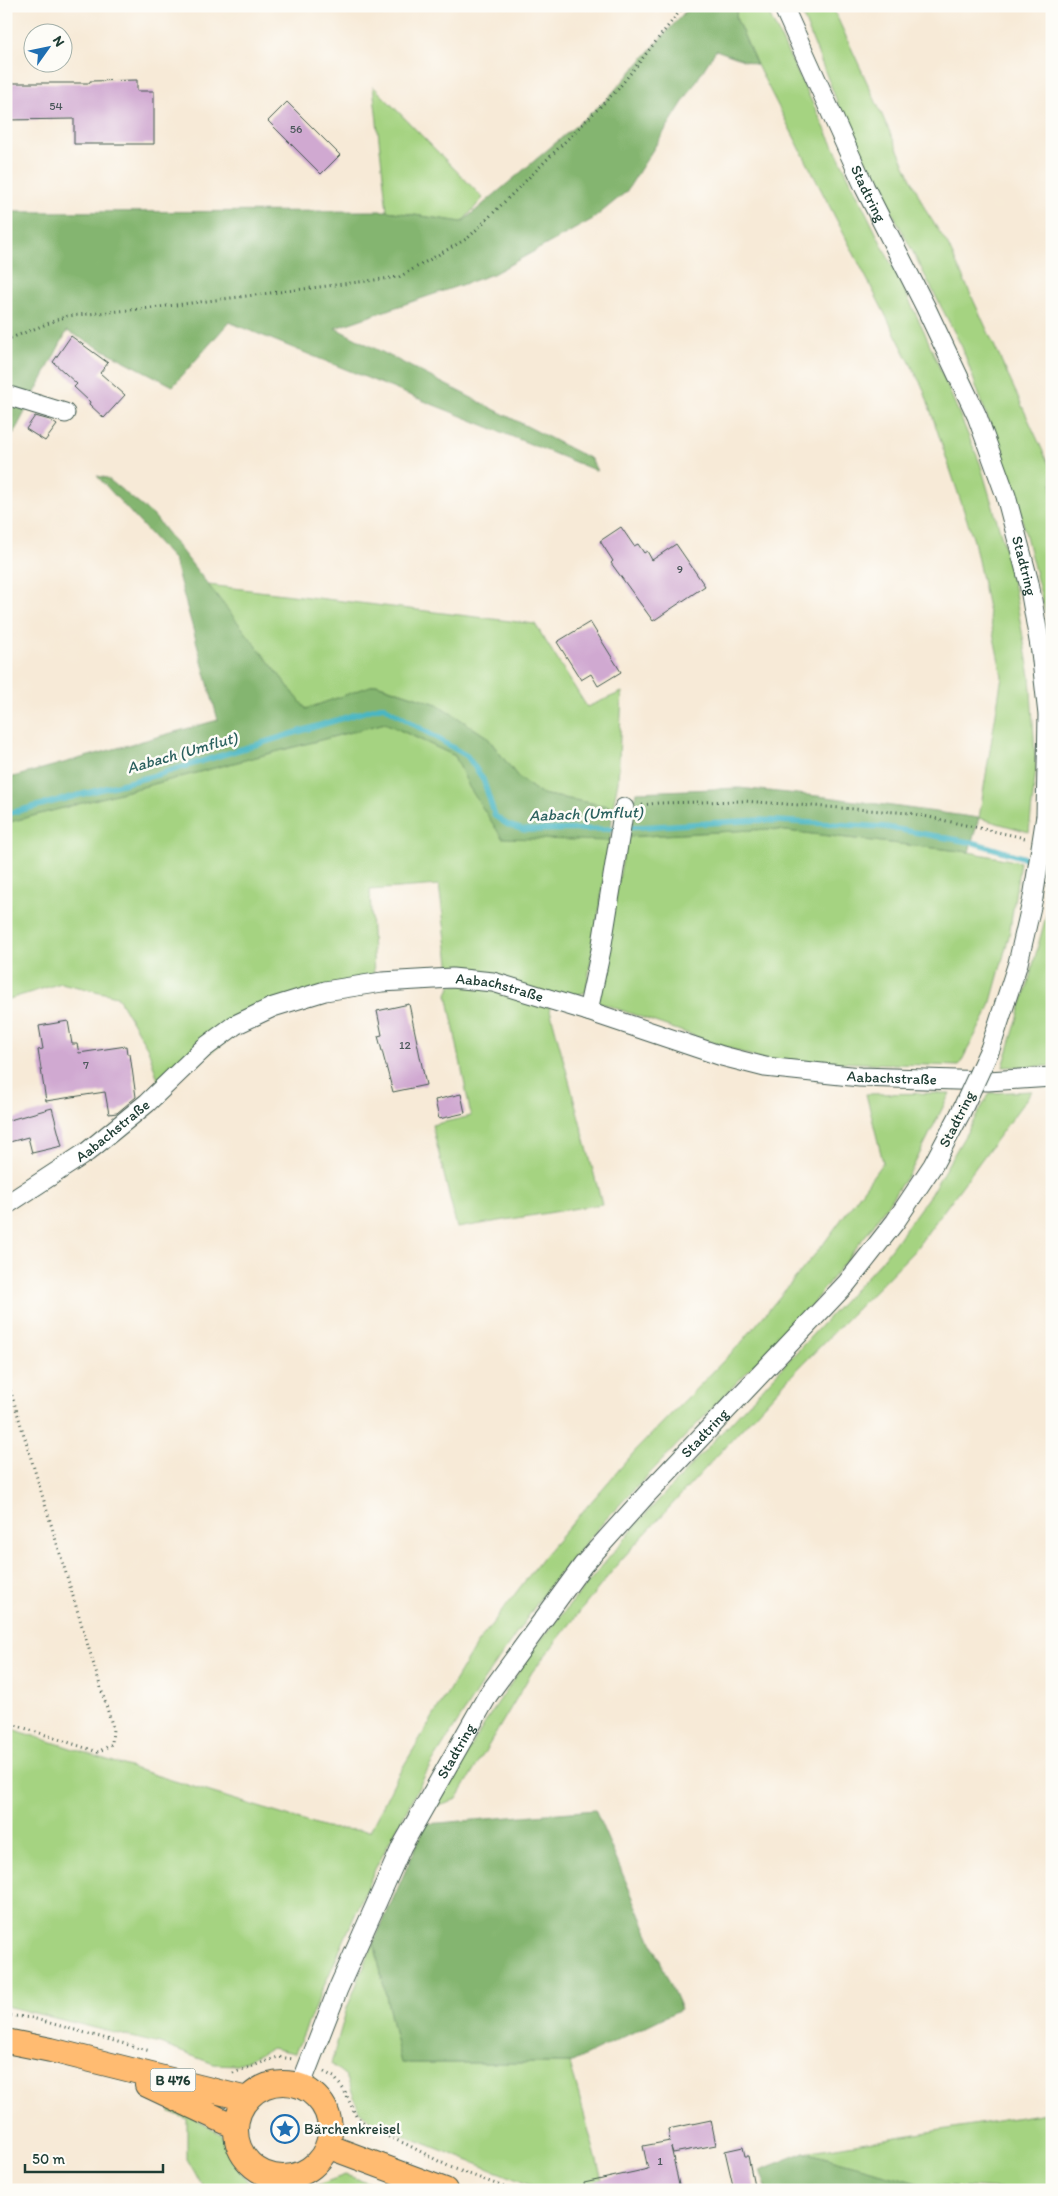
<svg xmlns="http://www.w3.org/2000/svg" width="1058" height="2196" font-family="Itim,sans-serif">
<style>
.green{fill:#a5d381;stroke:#62885a}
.forest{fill:#84b56f;stroke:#527952}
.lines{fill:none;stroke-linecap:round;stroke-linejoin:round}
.stream{stroke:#48b6c3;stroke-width:5.5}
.building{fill:#d0a9d1}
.minor-casing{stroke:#3f574c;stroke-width:21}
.major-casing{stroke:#3f574c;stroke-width:26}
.path{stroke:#3f574c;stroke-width:3;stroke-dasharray:1 4;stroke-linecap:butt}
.minor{stroke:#fff;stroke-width:19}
.major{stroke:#ffbb71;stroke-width:24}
.minor-bridge-casing{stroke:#3f574c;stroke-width:21;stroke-linecap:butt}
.minor-bridge{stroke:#fff;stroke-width:19}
.labels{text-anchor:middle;stroke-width:5;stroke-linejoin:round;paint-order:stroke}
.number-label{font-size:12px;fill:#4b585b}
.shield{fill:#fdfcf7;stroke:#62766e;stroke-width:1}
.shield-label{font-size:14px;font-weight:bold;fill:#1f3d34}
.street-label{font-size:15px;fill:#1f3d34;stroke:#fdfcf7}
.poi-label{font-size:15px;fill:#1f3d34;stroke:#fdfcf7;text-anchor:start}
.water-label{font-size:16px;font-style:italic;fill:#2b615f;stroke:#fdfcf7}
</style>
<rect width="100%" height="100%" fill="#fdfcf7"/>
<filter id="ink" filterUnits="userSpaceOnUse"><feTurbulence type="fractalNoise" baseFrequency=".02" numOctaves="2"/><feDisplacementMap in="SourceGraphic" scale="10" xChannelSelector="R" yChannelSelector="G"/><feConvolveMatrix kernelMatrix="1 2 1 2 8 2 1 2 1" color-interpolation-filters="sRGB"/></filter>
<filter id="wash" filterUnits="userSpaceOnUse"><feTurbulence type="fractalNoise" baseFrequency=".0096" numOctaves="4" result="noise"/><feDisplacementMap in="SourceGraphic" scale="20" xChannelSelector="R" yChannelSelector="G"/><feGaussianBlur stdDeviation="1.12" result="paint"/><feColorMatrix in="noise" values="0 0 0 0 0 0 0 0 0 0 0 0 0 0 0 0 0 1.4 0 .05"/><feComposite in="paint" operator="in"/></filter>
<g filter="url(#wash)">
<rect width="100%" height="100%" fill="#f7ead7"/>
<path class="green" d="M737,6H765L924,331L980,463L1010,565L1030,676L1036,769L1029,832L979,818L1002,676L974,541L923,388L757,65L736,18Z
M799,6H832L926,211L948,245L1052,471V639L1017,500L962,347L844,119Z
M373,86L483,198L462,222L387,211Z
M208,585L535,624L587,707L622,692L618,781L613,807L541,794L518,777L487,737L437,704L377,684L306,709Z
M385,723L455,756L470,787L610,841L586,992L567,998L450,971L439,885L370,890L374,976L295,996L160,1086L148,1049L117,996L61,983L6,1000V823Z
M769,829L969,852L1020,862L1009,936L989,1009L959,1066L763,1060L595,1001L627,837Z
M1052,893V1066L1003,1067L1029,980Z
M451,985L478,986L549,1006L602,1204L457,1228L432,1125L471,1116L447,994Z
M1032,1091L914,1251L785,1382L620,1561L532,1672L457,1799L436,1806L491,1713L539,1642L642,1518L883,1259L930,1195L990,1093Z
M950,1093L912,1169L872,1227L813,1303L607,1518L549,1586L483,1682L430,1766L375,1869L295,2053L271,2048L237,2065L214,2064L160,2044L6,2006V1727L126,1766L326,1828L370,1831L397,1777L476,1645L544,1556L636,1450L741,1343L822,1246L883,1162L866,1094Z
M374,1942L401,2063H570L605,2190H543L375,2124L359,2110L346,2076L331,2064L347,2008Z
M170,2105L221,2134L233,2162L252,2187L262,2190H205L187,2159V2119L170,2112Z
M1052,2112V2190H1013L922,2184L805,2152Z
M345,2175L392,2190H304Z"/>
<path class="forest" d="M690,6H737L736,18L757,65L716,50L626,192L593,219L493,274L335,328L591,459L597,471L229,322L173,386L67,331L14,433L6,432V212L387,211L462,222L605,101Z
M97,476L107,478L154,516L306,709L376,684L437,704L487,737L518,777L541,794L613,807L610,841L502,838L469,787L455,756L385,723L6,823V779L218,720L174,560Z
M739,788L827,797L979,818L969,852L769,829L627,837L636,792Z
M595,1810L681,2009L570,2063H401L374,1942L426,1824Z
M805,2152L922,2184L921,2190H767L760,2170Z"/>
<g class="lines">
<path class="stream" d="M6,814L160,774L383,706L467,756L483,779L495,816L508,825L524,830L606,829L759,820L885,827L975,843L1052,866"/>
</g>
<g id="blocks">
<path class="building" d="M137,80V91H154V144H74V119L6,120V83H90V81Z
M287,102L340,155L321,174L268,121Z
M71,336L108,363L100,373L125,395L104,418L89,404L90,402L74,387L77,384L53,362Z
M35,416L50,420L57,425L45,441L26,429Z
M621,527L634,546L638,544L644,553L647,551L652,560L676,544L705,586L653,621L611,563L613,561L600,541Z
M590,622L621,672L598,686L591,674L581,680L557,642Z
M409,1004L426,1085L393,1092L378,1036L382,1035L377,1011Z
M68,1021L72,1044H77L79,1053L126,1046L127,1054H130L136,1097L117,1113L109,1114L105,1092L46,1101L38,1050L43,1049L39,1026Z
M461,1094L465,1113L439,1119L435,1100Z
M52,1108L62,1146L32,1153L28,1137L6,1143V1121Z
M711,2120L716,2145L673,2153L671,2147L680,2190H585L584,2183L648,2169L643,2146L670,2141L668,2129Z
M743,2147L745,2156H748L755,2190H734L725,2151Z"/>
</g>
</g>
<g filter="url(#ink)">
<use href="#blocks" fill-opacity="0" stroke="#3f574c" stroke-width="1"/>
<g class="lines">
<defs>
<g id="minor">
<path id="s1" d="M783,6L865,188L925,306L977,416L1006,496L1029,583L1041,652L1048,715L1046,816"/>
<path d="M6,395L65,413"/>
<path d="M588,1011L601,950L624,808"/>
<path d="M990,1049L1018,963L1033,898"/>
<path id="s2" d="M6,1205L87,1152L147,1103L204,1048L235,1025L273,1007L325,991L382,982L452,978L493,982L588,1011L722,1056L765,1067L860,1077L988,1081L1052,1077"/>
<path id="s3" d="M300,2087L338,1989L402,1846L488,1695L583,1565L647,1494L847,1283L895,1222L933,1165L960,1114"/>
</g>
<path id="major" d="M6,2041L51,2050L247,2099
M236 2130a47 47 0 1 1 94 0a47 47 0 1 1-94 0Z
M147,2085L236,2127
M327,2146L445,2190"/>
</defs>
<use href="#minor" class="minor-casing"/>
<use href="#major" class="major-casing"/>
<path class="path" d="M6,340L67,316L151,308L399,277L468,238L618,89L684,6
M642,805L658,803L743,801L910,813L1025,838
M6,1376L113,1728L112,1744L98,1752L6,1722
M6,2015L32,2018L150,2051
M324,2072L334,2077L344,2090L356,2116L374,2131L406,2144L450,2167L512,2190
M233,2073L278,2057L294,2059"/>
<use href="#minor" class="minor"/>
<use href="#major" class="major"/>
<defs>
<path id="minor-bridge" d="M1033,898L1046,816
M960,1114L990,1049"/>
</defs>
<use href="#minor-bridge" class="minor-bridge-casing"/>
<use href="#minor-bridge" class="minor-bridge"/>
</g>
</g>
<defs>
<symbol id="sight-ring" viewBox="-11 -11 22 22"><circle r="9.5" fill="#fdfcf7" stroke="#1f6fb2" stroke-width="1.5"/><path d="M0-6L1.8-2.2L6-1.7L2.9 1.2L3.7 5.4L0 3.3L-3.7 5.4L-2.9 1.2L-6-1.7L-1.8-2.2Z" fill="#1f6fb2"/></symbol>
</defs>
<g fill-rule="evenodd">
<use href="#sight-ring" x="269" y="2113" width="32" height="32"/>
</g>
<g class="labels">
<g class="number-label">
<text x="56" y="110">54</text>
<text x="296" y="133">56</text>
<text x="680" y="573">9</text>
<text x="405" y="1049">12</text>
<text x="86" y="1069">7</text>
<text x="660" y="2165">1</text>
</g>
<rect class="shield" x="150.5" y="2068.5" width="45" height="23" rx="4"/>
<g class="shield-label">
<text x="173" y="2085">B 476</text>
</g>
<g class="street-label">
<text dy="5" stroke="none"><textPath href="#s1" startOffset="206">Stadtring</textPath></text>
<text dy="5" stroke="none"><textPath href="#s1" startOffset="611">Stadtring</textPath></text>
<text dy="5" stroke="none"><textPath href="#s2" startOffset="565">Aabachstraße</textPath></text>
<text dy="5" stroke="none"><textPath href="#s2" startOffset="970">Aabachstraße</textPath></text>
<text transform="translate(957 1119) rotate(-63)" y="5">Stadtring</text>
<text dy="5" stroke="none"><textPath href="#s2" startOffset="130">Aabachstraße</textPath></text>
<text dy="5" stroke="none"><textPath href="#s3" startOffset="776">Stadtring</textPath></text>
<text dy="5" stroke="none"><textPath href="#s3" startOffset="371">Stadtring</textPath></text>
</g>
<g class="poi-label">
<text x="304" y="2134">Bärchenkreisel</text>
</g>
<g class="water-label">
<text transform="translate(182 752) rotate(-16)" y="6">Aabach (Umflut)</text>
<text transform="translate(586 813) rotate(-2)" y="6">Aabach (Umflut)</text>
</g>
</g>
<rect width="1058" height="2196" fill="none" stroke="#fdfcf7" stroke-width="25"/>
<g transform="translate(48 48) rotate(57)"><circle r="24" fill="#fdfcf7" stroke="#a4b0a9"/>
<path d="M0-4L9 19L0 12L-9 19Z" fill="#1f6fb2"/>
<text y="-8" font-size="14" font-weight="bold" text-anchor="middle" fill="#1f3d34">N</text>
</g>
<path d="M25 2164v8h138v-8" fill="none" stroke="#1f3d34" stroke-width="2.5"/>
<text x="32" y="2164" font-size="15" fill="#1f3d34" stroke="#fdfcf7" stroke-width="4" paint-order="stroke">50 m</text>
</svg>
